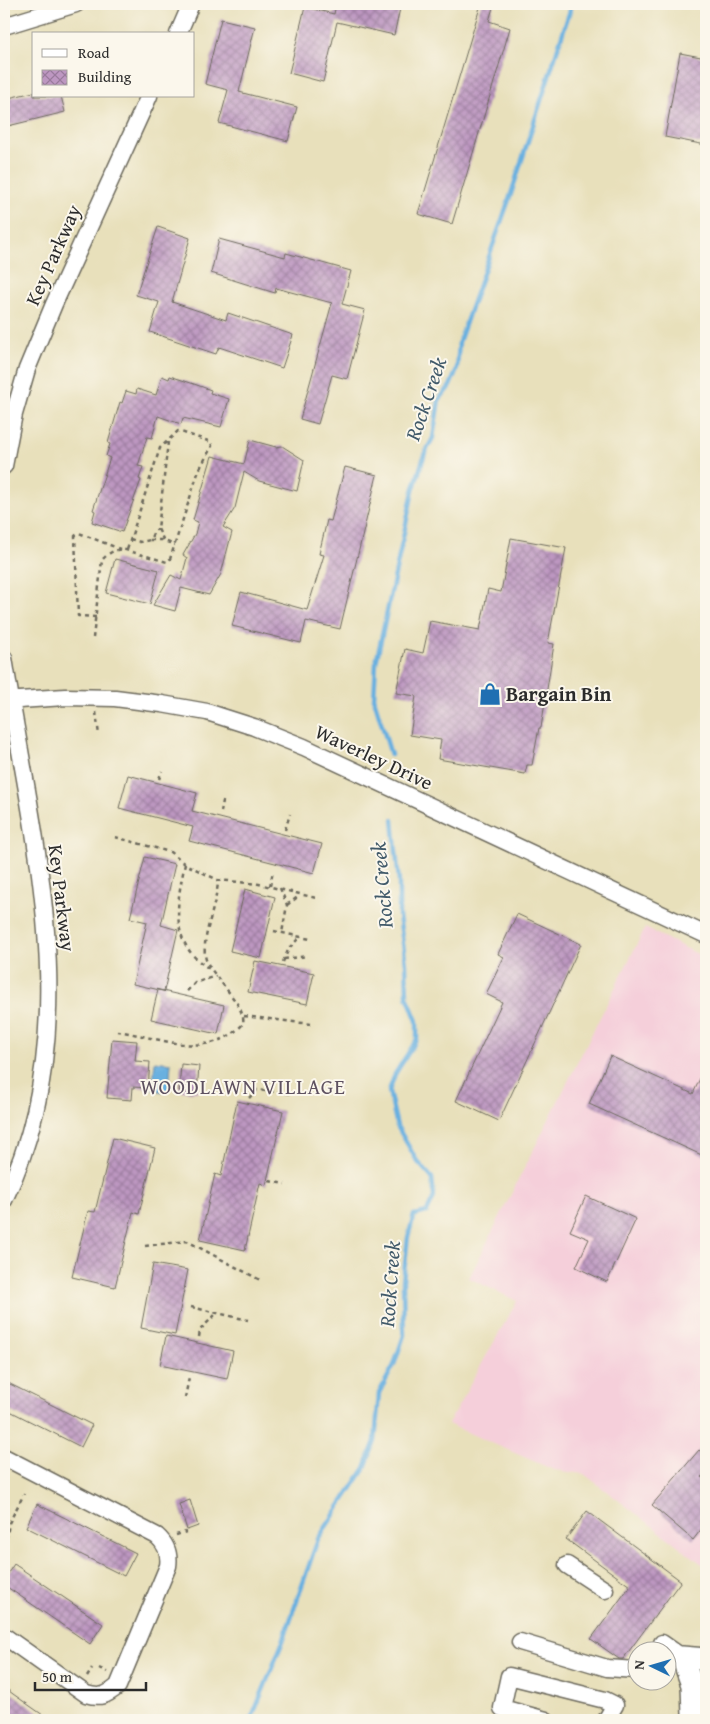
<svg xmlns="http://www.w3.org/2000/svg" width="710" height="1724" font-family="'Gentium Book Plus',serif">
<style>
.built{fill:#f5cfda}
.water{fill:#69b0e0;stroke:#4a6e86}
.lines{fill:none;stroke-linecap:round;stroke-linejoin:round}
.stream{stroke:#69b0e0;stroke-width:4.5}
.building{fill:url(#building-cross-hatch)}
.minor-casing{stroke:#6d6a5d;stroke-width:19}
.major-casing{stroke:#6d6a5d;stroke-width:24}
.path{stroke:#6d6a5d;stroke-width:2.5;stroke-dasharray:4 4;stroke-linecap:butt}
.minor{stroke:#fff;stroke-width:16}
.major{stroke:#fff;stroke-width:21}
.labels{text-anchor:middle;stroke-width:4;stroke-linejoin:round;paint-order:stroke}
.street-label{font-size:20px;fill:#2b2b2b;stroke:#fbf7ec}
.poi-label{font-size:20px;font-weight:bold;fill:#2b2b2b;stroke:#fbf7ec;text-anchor:start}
.water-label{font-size:21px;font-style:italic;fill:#415a6a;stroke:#fbf7ec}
.neighbourhood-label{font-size:21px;letter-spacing:1px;fill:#5e5160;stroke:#fbf7ec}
</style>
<defs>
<pattern id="building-cross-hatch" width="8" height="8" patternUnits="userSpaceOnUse" patternTransform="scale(1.25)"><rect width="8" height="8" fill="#bd97c1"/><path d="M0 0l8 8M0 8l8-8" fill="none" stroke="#9a7b9d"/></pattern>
</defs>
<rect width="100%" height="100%" fill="#fbf7ec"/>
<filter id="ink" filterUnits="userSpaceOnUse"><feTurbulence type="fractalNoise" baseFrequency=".02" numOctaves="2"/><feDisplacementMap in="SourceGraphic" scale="10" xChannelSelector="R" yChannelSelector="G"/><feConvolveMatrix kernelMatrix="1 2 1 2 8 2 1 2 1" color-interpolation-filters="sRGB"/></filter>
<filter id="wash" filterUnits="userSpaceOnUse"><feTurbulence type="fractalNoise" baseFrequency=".0096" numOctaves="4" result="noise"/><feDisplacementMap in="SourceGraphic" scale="20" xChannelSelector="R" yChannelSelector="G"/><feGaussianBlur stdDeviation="1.12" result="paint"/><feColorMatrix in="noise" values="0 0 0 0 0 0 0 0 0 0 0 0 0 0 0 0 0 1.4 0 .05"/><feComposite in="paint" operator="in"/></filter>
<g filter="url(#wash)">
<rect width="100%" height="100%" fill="#e8e0bb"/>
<path class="built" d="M645,928L706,958V1567L584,1474L554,1470L448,1424L517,1301L469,1278Z"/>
<path class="water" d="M155,1061L171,1063L169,1090L163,1092L152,1089Z"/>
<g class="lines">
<path class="stream" d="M391,755L374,699L376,663L413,491L425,453L433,438L439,400L450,386L457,369L459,342L511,194L572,4
M251,1720L283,1641L318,1539L365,1468L375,1441L379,1393L394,1365L404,1335L403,1281L408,1237L414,1215L427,1212L434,1197L432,1178L417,1161L397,1126L389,1091L395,1074L417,1039V1021L407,996L406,964L399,916V882L393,820"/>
</g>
<g id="blocks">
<path class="building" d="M336,4H401L394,35L337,22L323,82L289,73L305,7L334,14Z
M481,4H494L489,21L510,28L452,224L418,214Z
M221,19L255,27L239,92L297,107L288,141L219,123L228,90L205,84Z
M680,53L706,58V145L665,137Z
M34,92V96H61L65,112L4,127V99Z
M158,227L190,238L172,302L226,320L228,313L293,335L282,368L219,347L216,354L150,332L159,302L136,295Z
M219,239L285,257L286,253L351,271L342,304L365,310L347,379L332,375L318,424L300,419L332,303L276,288L275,293L211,273Z
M162,376L169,379L170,376L194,384L211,390L210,393L229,399L221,427L183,418L181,424L158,416L152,438L147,437L138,466L143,467L139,479L141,480L122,532L92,522L95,511L93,510L110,458L106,456L110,444L108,443L120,402L122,403L126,391L136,394L137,389L156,395Z
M250,440L276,447L282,446L304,460L297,491L259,481L244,472L235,508L223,527L232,532L221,574L209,595L181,588L175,611L153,605L171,575L181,580L187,558L183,555L195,534L198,522L193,520L212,456L244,464Z
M345,467L377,475L340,629L306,621L301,643L232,626L241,592L307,610L324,555L319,554L327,520L331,521Z
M511,538L566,548L548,643L554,644L541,728H539L532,765H527L525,774L438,759L441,740L410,735L416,696L396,693L405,649L423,653L430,621L480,630L488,589L501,592Z
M115,559L159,570L150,604L106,593Z
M128,775L197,793L192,811L322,844L314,873L189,841L193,827L119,808Z
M145,857L175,864L161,925L178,930L164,991L133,984L147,922L130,918Z
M245,889L275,897L261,958L230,951Z
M517,914L581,944L499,1121L456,1101L502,1002L486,994L504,957L498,954Z
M255,961L314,973L307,1004L248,992Z
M158,990L224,1005L218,1034L151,1019Z
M112,1039L137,1041L135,1061L150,1062L148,1088L133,1087L132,1100L107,1098Z
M610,1056L693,1094L706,1065V1157L589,1104Z
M181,1064L199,1066L197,1092L179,1091Z
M237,1101L283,1111L266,1185L260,1183L245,1250L200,1240L215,1174L221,1176Z
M113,1138L155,1148L139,1214L133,1212L115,1287L72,1277L88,1211L95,1212Z
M586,1196L636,1219L607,1282L576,1267L589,1239L570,1231Z
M153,1264L188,1270L175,1335L141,1328Z
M166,1336L233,1351L227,1379L160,1365Z
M4,1381L92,1425L81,1447L4,1408Z
M699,1450L706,1456V1472L701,1477L706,1481V1523L693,1540L652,1505Z
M190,1500L198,1526L187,1530L179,1504Z
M37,1504L136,1553L124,1576L26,1527Z
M587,1511L681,1581L623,1659H619L591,1639L630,1586L566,1539Z
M14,1564L103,1624L90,1644L4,1585V1579Z
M4,1687L13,1694L50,1720H4Z"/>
</g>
</g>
<g filter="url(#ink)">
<use href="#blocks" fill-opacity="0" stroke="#6d6a5d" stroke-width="1"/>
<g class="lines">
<defs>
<path id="minor" d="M4,26L76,4
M178,34L191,4
M4,466L14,414L27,369L54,304L149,96
M4,658C32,836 88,1028 4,1200
M4,701L65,697L115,698L162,704L207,712L254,727L304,747L706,935
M4,1457L157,1536C166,1544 170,1553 168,1566L118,1686C106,1696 100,1698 86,1694L4,1636
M567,1565L605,1590
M520,1642L607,1668L636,1670
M662,1643L682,1657
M546,1720L502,1708L509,1676L605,1700L615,1705L606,1720"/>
<path id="major" d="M693,1715L692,1685L682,1657L706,1659"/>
</defs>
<use href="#minor" class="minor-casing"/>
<use href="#major" class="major-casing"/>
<path class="path" d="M168,442L158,529L164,541L175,545
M130,539L140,542L150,540L154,531L158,529
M150,540H163
M96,617L78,616L75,536L79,533L120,549
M93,638L102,560C109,552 118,547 129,551L167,562L170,559L199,470L212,446L211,442L178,431L160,448L127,550
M96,712L99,735
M159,779L162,771
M221,812L223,801
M285,830L290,814
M115,837L170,852L185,864L218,880L259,884L316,898
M185,864C176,903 169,945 210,969
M270,886L273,871
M280,888L287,905L282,933
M287,905L299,896
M274,931L310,939
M284,959L307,956
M283,962L289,948L299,938
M187,991L195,983L216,976
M244,1016L311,1024
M117,1031C160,1037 208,1062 243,1024C247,1007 215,979 207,962C198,944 218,903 218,880
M249,1098L257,1090L293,1094
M269,1181L285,1184
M145,1246L187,1241L262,1281
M191,1307L248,1320
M199,1337L200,1330L217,1313
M185,1398L189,1377
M176,1535L186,1532
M4,1555L9,1523L24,1494
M99,1668L107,1672
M87,1677L92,1669"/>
<use href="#minor" class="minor"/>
<use href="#major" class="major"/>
</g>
</g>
<defs>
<symbol id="shop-bare" viewBox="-9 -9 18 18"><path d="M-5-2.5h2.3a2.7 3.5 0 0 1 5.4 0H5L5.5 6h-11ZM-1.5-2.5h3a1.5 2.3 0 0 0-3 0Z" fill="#1f6fb2" stroke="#fbf7ec" stroke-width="2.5" paint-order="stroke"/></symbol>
</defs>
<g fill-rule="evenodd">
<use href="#shop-bare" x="474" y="678" width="32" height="32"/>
</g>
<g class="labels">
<g class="street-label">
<text transform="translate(53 255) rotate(-66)" y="7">Key Parkway</text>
<text transform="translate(374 757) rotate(25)" y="7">Waverley Drive</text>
<text transform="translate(62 898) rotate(83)" y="7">Key Parkway</text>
</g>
<g class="poi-label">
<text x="506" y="701">Bargain Bin</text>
</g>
<g class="water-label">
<text transform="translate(426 399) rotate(-71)" y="7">Rock Creek</text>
<text transform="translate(382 885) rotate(-95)" y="7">Rock Creek</text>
<text transform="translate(390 1284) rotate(-86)" y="7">Rock Creek</text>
</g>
<g class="neighbourhood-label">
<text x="243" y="1094">WOODLAWN VILLAGE</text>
</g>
</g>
<rect width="710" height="1724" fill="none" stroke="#fbf7ec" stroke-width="20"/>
<rect x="32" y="32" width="162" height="65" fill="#fbf7ec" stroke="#a8a59f"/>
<rect x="42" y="49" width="25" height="8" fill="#ffffff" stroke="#a8a59f"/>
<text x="78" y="58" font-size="15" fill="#2b2b2b">Road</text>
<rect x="42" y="70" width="25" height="15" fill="url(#building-cross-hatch)" stroke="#a8a59f"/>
<text x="78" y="82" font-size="15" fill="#2b2b2b">Building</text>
<g transform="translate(652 1666) rotate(275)"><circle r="24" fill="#fbf7ec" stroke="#a8a59f"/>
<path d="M0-4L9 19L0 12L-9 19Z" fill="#1f6fb2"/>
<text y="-8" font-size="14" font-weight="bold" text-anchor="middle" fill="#2b2b2b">N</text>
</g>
<path d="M35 1682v8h111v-8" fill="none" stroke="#2b2b2b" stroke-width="2.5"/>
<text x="42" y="1682" font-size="15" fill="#2b2b2b" stroke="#fbf7ec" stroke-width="4" paint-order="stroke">50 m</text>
</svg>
